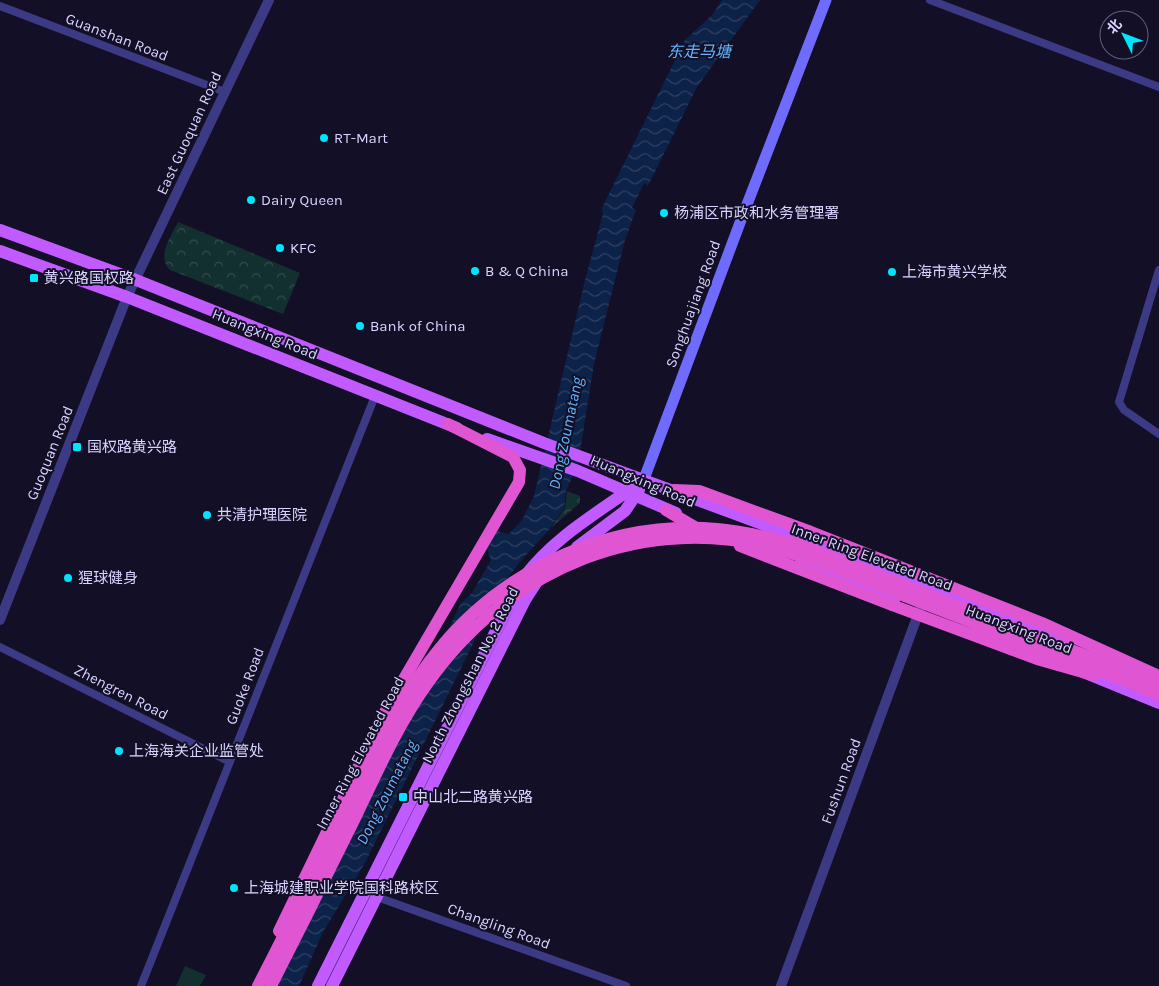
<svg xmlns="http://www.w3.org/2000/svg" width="1159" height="986" font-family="Karla,'Noto Sans SC',sans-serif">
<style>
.park{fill:url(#park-crowns)}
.pitch{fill:#12302f}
.water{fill:url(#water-waves)}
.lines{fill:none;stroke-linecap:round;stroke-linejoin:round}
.minor{stroke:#3d3a85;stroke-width:8}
.tertiary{stroke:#3d3a85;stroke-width:10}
.secondary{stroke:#6f6bff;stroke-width:11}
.primary{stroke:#c25bff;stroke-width:12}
.trunk{stroke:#e055d1;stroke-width:12}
.trunk-bridge{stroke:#e055d1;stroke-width:12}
.poi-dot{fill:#00e5ff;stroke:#130f26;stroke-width:2}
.labels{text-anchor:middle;stroke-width:4;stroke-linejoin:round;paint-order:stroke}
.street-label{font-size:15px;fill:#d9d4ff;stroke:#130f26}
.poi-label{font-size:15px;fill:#d9d4ff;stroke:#130f26;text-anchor:start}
.water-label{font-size:16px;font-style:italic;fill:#62b6ff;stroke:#130f26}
</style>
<defs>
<pattern id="park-crowns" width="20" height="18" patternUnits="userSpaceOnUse" patternTransform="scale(1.25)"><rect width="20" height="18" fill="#12302f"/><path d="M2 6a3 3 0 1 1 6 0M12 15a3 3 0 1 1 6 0" fill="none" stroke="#344d4e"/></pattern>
<pattern id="water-waves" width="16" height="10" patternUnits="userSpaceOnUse" patternTransform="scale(1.25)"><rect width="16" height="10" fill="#0c2248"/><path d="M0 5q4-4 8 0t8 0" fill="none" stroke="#2f4163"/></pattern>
</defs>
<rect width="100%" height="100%" fill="#130f26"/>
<path class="park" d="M178,222L300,273L283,314L170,270C156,256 171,237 178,222Z
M567,491L580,496V503L550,529L565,508Z"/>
<path class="pitch" d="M185,966L206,975L200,986H176Z"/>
<path class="water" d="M722,0H760L697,87L648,186L644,183L632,208L636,210L625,240L594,364L578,464L566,491L564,508L548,531L520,562L502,585L365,863L323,932L299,986H274L461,603L472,593L491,560L487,549L497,531L509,534L522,520L534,496L585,280L603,214L602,208L685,40L712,15Z"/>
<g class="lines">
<path class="minor" d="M930,0L1159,87
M0,6L225,92
M1159,270L1119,402L1124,410L1159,434
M0,647L230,762
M374,896L626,986
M141,986L375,396"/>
<path class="tertiary" d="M0,620L127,297L269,0
M781,986L920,609"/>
<path class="secondary" d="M644,479L741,220L826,0"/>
<path class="primary" d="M0,230L136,280L544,443L929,586L1069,641
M0,251L127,297L457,428
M487,439L578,471L676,513
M577,547L625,511L639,490
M801,563L895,598
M525,576C554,538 594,515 632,488
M1083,672L1159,703
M318,986L514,595
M332,986L525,600L536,583"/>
<path class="trunk" d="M674,490L699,491L811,532L1042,623L1159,676
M666,510L698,529
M740,546L892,605
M1139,686L1159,695
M279,931L387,708L519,482L520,470L513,457L448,424"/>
<path class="trunk-bridge" d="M892,605L1037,659L1093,675
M258,986C287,929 316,872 345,815C373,758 399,697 440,648C507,567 611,520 717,529C744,531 770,538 797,544L1159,684
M271,986C300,929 329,871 357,814C378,770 399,723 427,684C508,568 645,510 784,551C829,564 873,584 917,601C991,629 1065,657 1139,686"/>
</g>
<g class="poi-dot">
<circle cx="324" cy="138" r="5"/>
<circle cx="251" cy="200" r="5"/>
<circle cx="664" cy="213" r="5"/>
<circle cx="280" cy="248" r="5"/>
<circle cx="475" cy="271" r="5"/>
<circle cx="892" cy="272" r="5"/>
<rect x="29" y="273" width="10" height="10" rx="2.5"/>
<circle cx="360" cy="326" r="5"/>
<rect x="72" y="442" width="10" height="10" rx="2.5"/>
<circle cx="207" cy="515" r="5"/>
<circle cx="68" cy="578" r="5"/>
<circle cx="119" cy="751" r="5"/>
<rect x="398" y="792" width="10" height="10" rx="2.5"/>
<circle cx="234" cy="888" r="5"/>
</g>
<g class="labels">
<g class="street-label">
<text transform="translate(117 37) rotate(21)" y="5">Guanshan Road</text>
<text transform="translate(189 133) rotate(-65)" y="5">East Guoquan Road</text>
<text transform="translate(693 304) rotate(-70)" y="5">Songhuajiang Road</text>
<text transform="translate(265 334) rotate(22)" y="5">Huangxing Road</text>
<text transform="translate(50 453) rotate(-68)" y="5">Guoquan Road</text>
<text transform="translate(643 481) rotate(23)" y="5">Huangxing Road</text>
<text transform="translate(872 557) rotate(20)" y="5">Inner Ring Elevated Road</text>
<text transform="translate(1019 629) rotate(21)" y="5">Huangxing Road</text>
<text transform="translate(470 675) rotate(-63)" y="5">North Zhongshan No. 2 Road</text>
<text transform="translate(245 686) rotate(-69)" y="5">Guoke Road</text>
<text transform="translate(121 692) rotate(27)" y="5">Zhengren Road</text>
<text transform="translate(360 753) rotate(-62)" y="5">Inner Ring Elevated Road</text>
<text transform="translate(841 781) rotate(-70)" y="5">Fushun Road</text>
<text transform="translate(499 926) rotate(20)" y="5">Changling Road</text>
</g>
<g class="poi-label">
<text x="334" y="143">RT-Mart</text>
<text x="261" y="205">Dairy Queen</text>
<text x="674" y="218">杨浦区市政和水务管理署</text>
<text x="290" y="253">KFC</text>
<text x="485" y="276">B &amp; Q China</text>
<text x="902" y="277">上海市黄兴学校</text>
<text x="44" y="283">黄兴路国权路</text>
<text x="370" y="331">Bank of China</text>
<text x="87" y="452">国权路黄兴路</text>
<text x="217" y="520">共清护理医院</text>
<text x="78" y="583">猩球健身</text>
<text x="129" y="756">上海海关企业监管处</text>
<text x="413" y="802">中山北二路黄兴路</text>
<text x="244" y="893">上海城建职业学院国科路校区</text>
</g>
<g class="water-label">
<text x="699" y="57">东走马塘</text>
<text transform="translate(565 433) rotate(-78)" y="6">Dong Zoumatang</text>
<text transform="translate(386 792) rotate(-63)" y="6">Dong Zoumatang</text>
</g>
</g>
<g transform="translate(1124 35) rotate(312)"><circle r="24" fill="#130f26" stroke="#625e7d"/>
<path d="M0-4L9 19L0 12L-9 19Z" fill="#00e5ff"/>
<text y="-8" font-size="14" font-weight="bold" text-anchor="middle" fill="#d9d4ff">北</text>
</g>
</svg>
